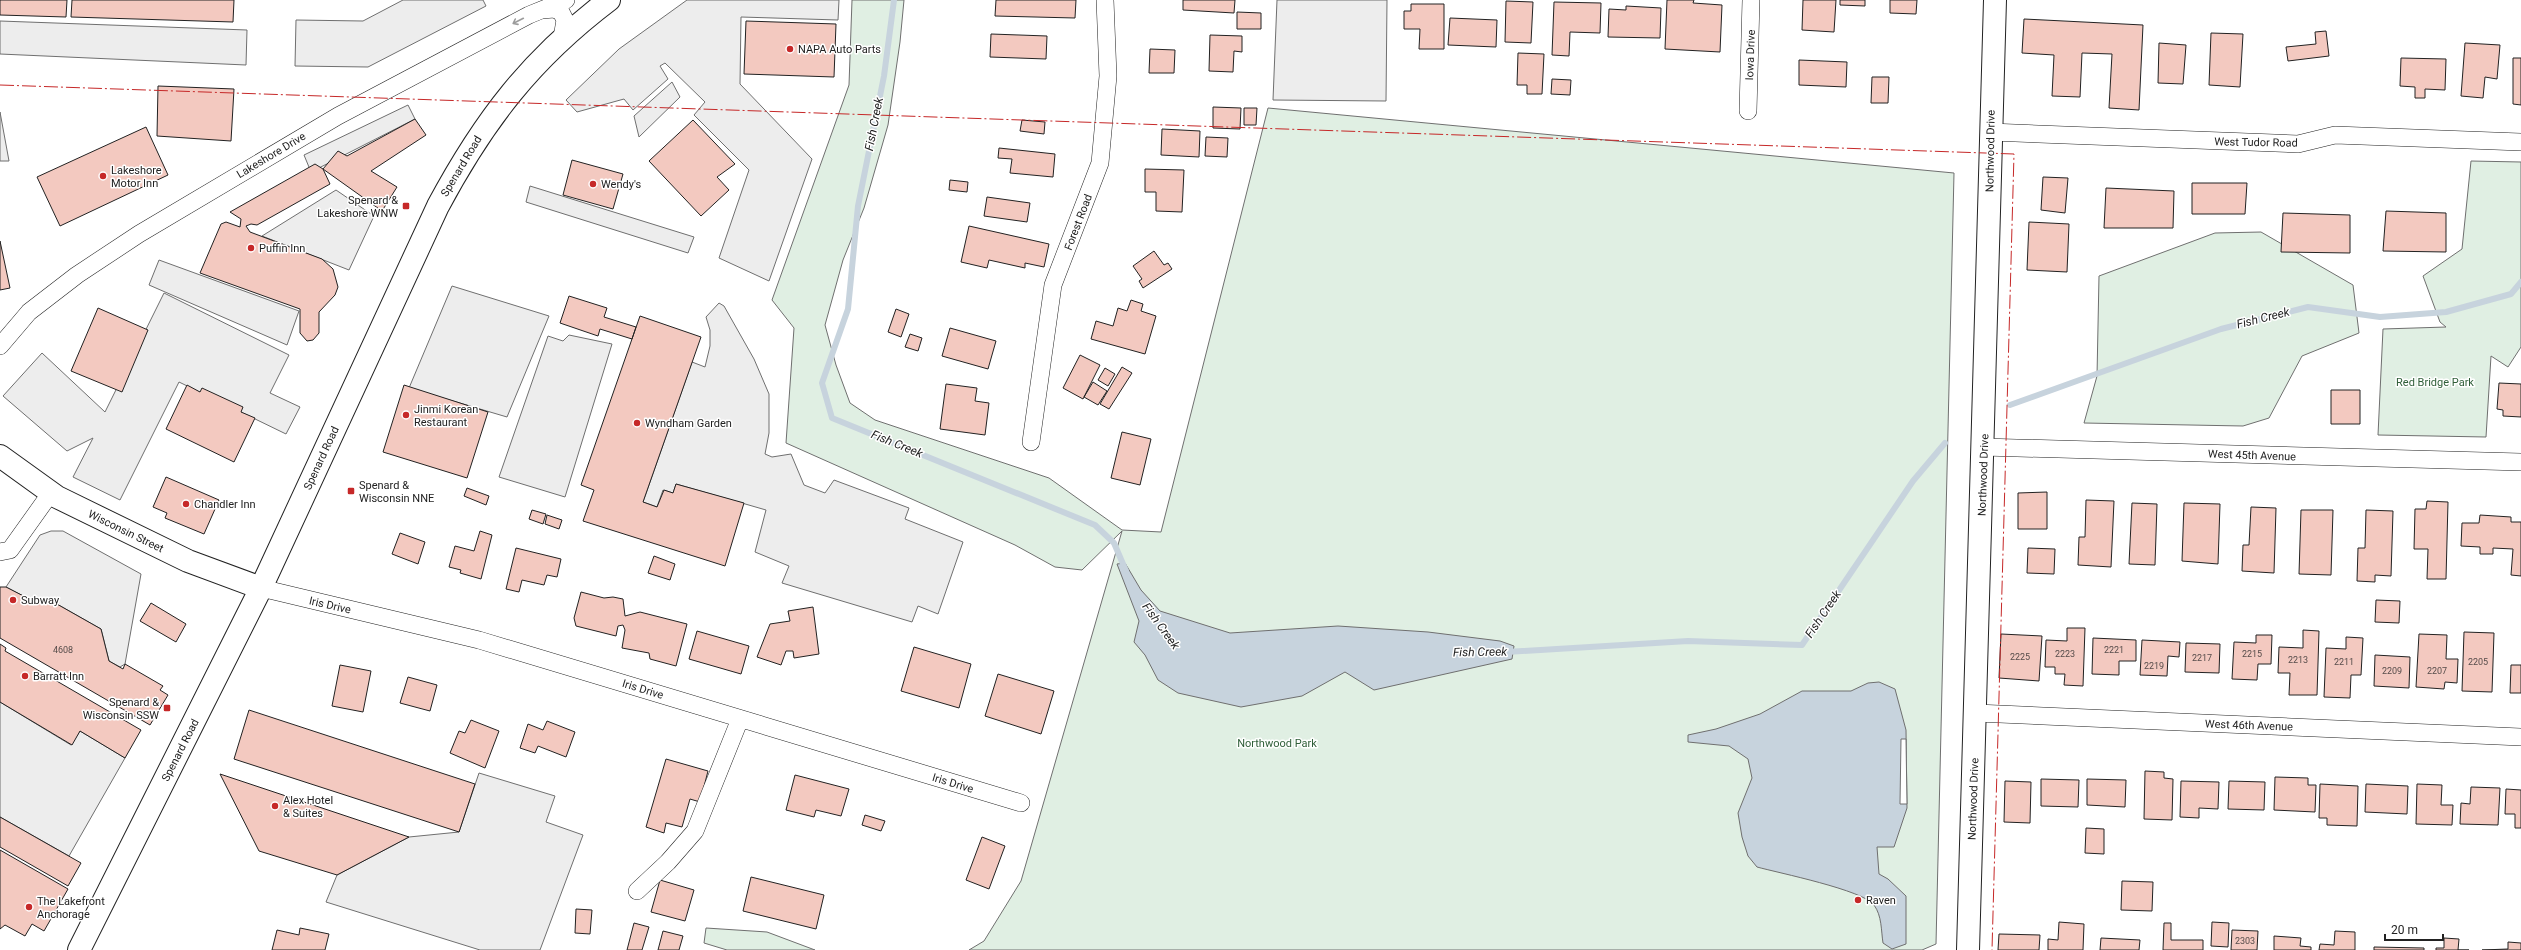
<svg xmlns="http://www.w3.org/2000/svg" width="2521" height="950" font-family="Roboto,sans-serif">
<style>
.green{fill:#e0efe3;stroke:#6f6f6f}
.parking{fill:#ededed;stroke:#6f6f6f}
.water{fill:#c7d3dd;stroke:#6f6f6f}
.pier{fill:#fff;stroke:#6f6f6f}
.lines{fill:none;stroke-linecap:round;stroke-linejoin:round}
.stream{stroke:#c7d3dd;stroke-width:6}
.building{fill:#f3c9c0;stroke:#222}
.street-casing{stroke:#222;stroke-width:18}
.secondary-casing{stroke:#222;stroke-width:24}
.street{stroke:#fff;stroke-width:17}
.secondary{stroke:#fff;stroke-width:22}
.power{stroke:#c62828;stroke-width:1;stroke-dasharray:14 3 2 3;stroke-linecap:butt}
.oneway{stroke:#9c9c9c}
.poi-dot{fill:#c62828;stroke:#fff;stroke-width:1.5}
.labels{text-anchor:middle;stroke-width:3;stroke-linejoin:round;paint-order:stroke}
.number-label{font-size:9px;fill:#564c4a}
.poi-label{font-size:11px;fill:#222;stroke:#fff;text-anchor:start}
.street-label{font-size:11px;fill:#222;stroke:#fff}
.park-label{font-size:11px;fill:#2f5e38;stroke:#fff}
.water-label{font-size:12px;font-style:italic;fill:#222;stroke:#fff}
</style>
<rect width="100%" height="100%" fill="#fff"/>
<path class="green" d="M852,0H904L900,42L888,125L864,208L843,260L825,325L836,365L850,403L875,420L1049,478L1122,530L1161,532L1268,108L1954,173L1936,944L1922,950H969L984,941L1021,881L1122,531L1082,570L1055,567L1015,545L786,443L794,328L772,300L849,85Z
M2471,161L2521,162V347L2508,367L2491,356L2486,437L2378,435L2383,329L2446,327L2440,322L2423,276L2462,249Z
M2261,232L2353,285L2359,333L2302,356L2269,418L2243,426L2084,423L2097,376L2099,276L2215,233Z
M706,928L767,932L815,950H727L704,943Z"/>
<path class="parking" d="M403,0H483L486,6L368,67L295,66L296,20L363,21Z
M687,0H839L838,20L741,17L740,84L812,159L769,281L719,258L749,170L694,115L705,102L665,63L660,66L668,79L633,110L624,99L577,112L566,100L619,49Z
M1277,0H1387L1386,101L1273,100Z
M0,21L247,30L246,65L0,54Z
M672,82L680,97L639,137L634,116Z
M408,105L415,119L311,172L304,155Z
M0,112L9,161H0Z
M530,186L694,237L688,253L526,202Z
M336,190L374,216L349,270L262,236Z
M159,260L299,311L287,345L149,285Z
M452,286L549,316L507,417L409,388Z
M164,293L289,355L270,393L300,407L286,434L179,382L120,500L73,477L93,438L67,451L3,396L42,353L105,412Z
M719,303L724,306L754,359L769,394V433L765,454L772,457L791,454L804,485L825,493L834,480L909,508L905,519L963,542L938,614L918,606L912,622L782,583L789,566L755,552L766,510L676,484L673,493L663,490L657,507L643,502L692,362L705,367L710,346V330L706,317Z
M569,335L612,344L565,497L499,477L548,336L563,341Z
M51,531H63L141,574L125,664L120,667L109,661L101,629L48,599L35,602L6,587L40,535Z
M0,702L71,745L80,731L125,758L69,856L0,817Z
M479,773L555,796L546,822L583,835L540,950H480L326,902L337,875L409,837L459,832Z"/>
<path class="water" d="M1125,563L1141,590L1160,611L1230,633L1338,626L1428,632L1500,641L1514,646L1512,659L1374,690L1345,672L1302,696L1241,707L1178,693L1158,680L1145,655L1134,642L1139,621L1117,564Z
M1879,682L1895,689L1906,730L1907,808L1894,847H1877L1879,874L1888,879L1906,896V944L1892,949L1883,943C1881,930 1882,916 1874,905C1863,890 1779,873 1757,867L1748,856L1742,837L1738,813L1752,778L1748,759L1729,746L1688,742V735L1716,729L1760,714L1802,691H1851L1868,683Z"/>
<path class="pier" d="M1901,739H1906L1907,804H1900Z"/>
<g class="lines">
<path class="stream" d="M894,0L884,76L858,206L848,309L822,383L832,418L1095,525L1114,543L1126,571
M2010,405L2221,329L2308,307L2380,317L2446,312L2511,294L2521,282
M1506,652L1688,641L1802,645L1913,481L1945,443"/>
</g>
<path class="building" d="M0,0H67L66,17L0,15Z
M72,0H234L233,22L71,17Z
M996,0H1076L1075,18L995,16Z
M1183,0H1235L1234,13L1183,10Z
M1667,0H1694L1693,3L1722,5L1720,52L1665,49Z
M1803,0H1836L1834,32L1802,30Z
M1840,0H1865V6L1840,5Z
M1890,0H1917L1916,14L1890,13Z
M1506,1L1533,2L1531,43L1505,42Z
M1554,2L1601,3L1600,33L1570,32L1569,56L1552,55Z
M1411,4H1444V49H1419L1420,29H1404V11H1411Z
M1626,6L1661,8L1660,38L1608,37L1609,9L1626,10Z
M1237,12L1261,13V29H1237Z
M1450,18L1497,20L1496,47L1448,45Z
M2024,19L2143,25L2139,110L2109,108L2112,54L2082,53L2080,97L2052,96L2054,55L2022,53Z
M746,21L836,24L834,77L744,74Z
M2326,31L2329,56L2288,61L2286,47L2316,44L2315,32Z
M2211,33L2243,34L2240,87L2209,85Z
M991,34L1047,36L1046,59L990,57Z
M1210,35L1242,36V52L1234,51L1233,72L1209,71Z
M2159,43L2186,45L2183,84L2158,83Z
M2465,43L2500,45L2497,79L2485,77L2483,98L2461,96Z
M1150,49L1175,50L1174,73H1149Z
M1518,53L1544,54L1542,94H1527V85H1517Z
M2401,58L2446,59L2445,90L2425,89V98H2415V87L2400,86Z
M2513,58H2521V105L2513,104Z
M1799,60L1847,62L1846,87L1799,85Z
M1872,77H1889L1888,103H1871Z
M1552,79L1571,80L1570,95L1551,94Z
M158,86L234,89L231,141L157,136Z
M1213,107L1241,108L1240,129L1213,128Z
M1244,108H1257L1256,125H1244Z
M415,119L426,135L371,171L397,187L382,211L323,169L338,151L347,156Z
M693,120L735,164L717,177L729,190L701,216L649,161Z
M1022,120L1045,122L1044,134L1020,131Z
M146,127L168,175L60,226L37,177Z
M1162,129L1200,131L1199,157L1161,155Z
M1206,137L1228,138L1227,157L1205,156Z
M999,148L1055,154L1053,177L1010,173L1012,159L998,158Z
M572,160L623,174L613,209L563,195Z
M315,164L323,169L330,184L257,225L251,224L246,226L250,232L322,259L333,269L338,287L335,295L319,312V333L313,340L307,341L300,333V309L200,273L221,224L226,222L240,227L241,219L230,212Z
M1145,169L1184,170L1182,212L1156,211V192H1145Z
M2043,177L2068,178L2065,213L2041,210Z
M950,180L968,182L967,192L949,190Z
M2192,183H2247L2245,214H2192Z
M2106,188L2174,191L2173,228H2104Z
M987,197L1030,203L1027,222L984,216Z
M2386,211L2446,213V252L2383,251Z
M2283,213L2350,215V253L2281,252Z
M2029,222L2069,224L2067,272L2027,270Z
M969,226L1049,244L1044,267L1025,263V268L989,260L987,268L961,262Z
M0,241L10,288L0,290Z
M1154,251L1164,265L1168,263L1172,269L1143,288L1139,281L1142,279L1133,266Z
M569,296L607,308L604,317L636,327L632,339L600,329L598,336L560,323Z
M1131,300L1143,304L1141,311L1156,316L1145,354L1091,339L1096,321L1113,326L1118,308L1127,311Z
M98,308L148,330L122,392L71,371Z
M896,309L909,314L901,337L888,332Z
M640,316L701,337L643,502L657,507L664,490L673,493L676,484L744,503L725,566L583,521L594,490L581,485Z
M950,328L996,341L988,369L942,356Z
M910,334L922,338L918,351L905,347Z
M1080,355L1100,365L1083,399L1063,388Z
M1122,367L1132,373L1109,409L1100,404Z
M1105,368L1115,374L1108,386L1098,380Z
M1093,382L1107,391L1098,405L1084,397Z
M2499,383L2521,384V417L2503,416V410L2497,409Z
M946,384L977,388L975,401L989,403L985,435L940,429Z
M187,385L200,392L202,388L243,407L241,412L255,418L234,462L166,429Z
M404,385L488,412L467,478L383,452Z
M2331,390H2360V424H2331Z
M1122,432L1151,439L1140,485L1111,478Z
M166,477L219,500L204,534L165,518L167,513L153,507Z
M467,488L489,496L486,505L464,496Z
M2047,492V529H2018V493Z
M2086,500L2114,501L2111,567L2078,565L2079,537H2085Z
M2427,501L2448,502L2446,579H2427L2428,549H2414L2415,509H2426Z
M2132,503L2157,504L2155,565L2129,564Z
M2184,503L2220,504L2218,564L2182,561Z
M2251,507L2276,508L2274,573L2242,571L2243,545H2249Z
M532,510L546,514L543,524L529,519Z
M2301,510H2333L2331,575L2299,574Z
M2366,510L2393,511L2391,576L2375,575V582L2357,581L2358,548H2365Z
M547,515L562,520L559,529L545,524Z
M2480,515L2511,517V522H2521V576L2511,575L2513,549L2493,548V554H2480V547L2461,546L2462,523H2479Z
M480,531L492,535L481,579L460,573L461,570L449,567L455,546L474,551Z
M400,533L425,542L418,564L392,554Z
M516,548L561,559L557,577L547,575L544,585L522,580L519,592L506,589Z
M2028,548L2055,549L2054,574L2027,573Z
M654,556L675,564L670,580L648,573Z
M0,587H6L35,602L48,599L101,629L109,661L123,669L125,664L163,686L160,690L168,695L150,725L0,638Z
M581,592L604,598L613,597L623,599L625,616L640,612L687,624L676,666L650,659L649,653L622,648L625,630L623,625L618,626L616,636L576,626L574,618Z
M2376,600L2400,601L2399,623L2375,622Z
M151,603L186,624L176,642L140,621Z
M813,607L819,654L794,658L793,651H786L781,665L757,657L770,624L790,621L788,611Z
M2067,628H2085L2083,686L2064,685L2065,674H2055V667H2045L2046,640L2067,641Z
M2303,630L2319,631L2317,695H2289L2290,673H2278L2279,647L2303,648Z
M697,631L749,646L741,674L689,659Z
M2464,632L2494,633L2492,692L2462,691Z
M2001,634L2042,636L2039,681L1999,678Z
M2419,634L2447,635L2446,659H2458L2457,683L2445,682L2444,689L2416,687Z
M2256,635H2272L2271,664H2258L2257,680L2232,679L2234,642L2256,643Z
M2346,637L2363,638L2361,675H2351L2350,698L2324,697L2326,648L2346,649Z
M2093,638L2136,640V661H2119V675L2092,674Z
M2142,640L2180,642L2179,657L2168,656L2167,676L2140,675Z
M2186,643L2220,644L2219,673L2185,672Z
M0,644L6,648L5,651L141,730L125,758L80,731L72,745L0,702Z
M914,647L971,664L959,708L901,691Z
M2375,655L2410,657L2409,688L2374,686Z
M340,665L371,671L363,712L332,706Z
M2511,665H2521V693H2510Z
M998,674L1054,691L1041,734L985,716Z
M408,677L437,685L430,711L400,703Z
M249,710L475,784L459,832L234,759Z
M471,720L499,731L485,768L450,753L459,731L465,733Z
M547,721L575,732L566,757L538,746L535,753L520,748L528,724L543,730Z
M666,759L708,771L700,802L690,799L682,827L666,823L664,833L646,827Z
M2145,771L2164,772V778L2173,779L2172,820L2144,819Z
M220,774L409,837L337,875L259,851Z
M795,775L849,789L841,816L816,810L814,817L786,810Z
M2275,777L2308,778V785H2316L2315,812L2274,810Z
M2041,779L2079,780L2078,807L2041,806Z
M2087,779L2126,780L2125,807L2087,805Z
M2005,781L2031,782L2030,823L2004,822Z
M2181,781L2219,782L2218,809L2199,808V818L2180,817Z
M2229,781L2265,782L2264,810L2228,809Z
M2320,784L2358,786L2357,826L2327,825V818H2319Z
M2366,784L2408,786L2407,814L2365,812Z
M2417,784L2442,785L2441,805H2453L2452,825L2416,824Z
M2471,787L2500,788L2498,825L2460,824L2461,803L2470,804Z
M2506,789L2521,790V828H2515V814H2505Z
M865,815L885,821L881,831L862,825Z
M0,817L81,863L68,886L0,847Z
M2086,828L2104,829V854L2085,853Z
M982,837L1005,846L989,889L966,880Z
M0,850L68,889L44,931L32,924L25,936L5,925L0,929Z
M751,877L824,895L816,929L743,911Z
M660,880L694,890L685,921L651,912Z
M2122,881L2153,882L2152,911L2121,910Z
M576,909L592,910L590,934L575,933Z
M2059,922L2084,924L2083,950H2048V939L2058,940Z
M2212,922L2229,923L2228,947L2211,946Z
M634,923L649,927L642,950H627Z
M2164,923H2171V940H2203V950H2163Z
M300,928L329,934L325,950H272L277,930L299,935Z
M2232,930L2258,931L2257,950H2231Z
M663,931L683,936L679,950H658Z
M2335,931L2355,932V950H2319L2320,944L2334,945Z
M1999,934L2040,935L2039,950H1998Z
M2274,936L2301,938L2300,946L2311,947V950H2274Z
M2101,938L2140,940L2139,950H2100Z
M2444,938L2459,939L2458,950H2469H2436V948H2444Z
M2508,942L2521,943V950H2482L2508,949Z
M2374,947L2424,948V950H2374Z"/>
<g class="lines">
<defs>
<path id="street" d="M542,10L554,9L561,12L565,20L562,38
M1748,111L1751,0
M1990,132L2298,144L2335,135L2521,142
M0,346L29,312L77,275L139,234L338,116L529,15L566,0
M1031,442L1053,285L1100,163L1108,76L1105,0
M1983,447L2521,462
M0,552L10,550L50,494
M261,588L479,640L1021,803
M1976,713L2521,737
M637,891L668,862L695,831L740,719"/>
<path id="secondary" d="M0,456L57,497L188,561L261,588
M79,950L261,588L438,206C484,120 531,59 609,0
M1968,950L1995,0"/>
</defs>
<use href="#street" class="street-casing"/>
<use href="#secondary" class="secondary-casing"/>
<use href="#street" class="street"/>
<use href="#secondary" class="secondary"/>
<path class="power" d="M0,85L2014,154L1992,950"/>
</g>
<defs><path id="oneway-shaft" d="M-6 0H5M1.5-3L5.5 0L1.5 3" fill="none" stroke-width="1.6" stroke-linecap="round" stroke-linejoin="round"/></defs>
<use class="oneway" href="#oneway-shaft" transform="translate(518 21) rotate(153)"/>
<g class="poi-dot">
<circle cx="790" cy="49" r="4"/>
<circle cx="103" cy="176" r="4"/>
<circle cx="593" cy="184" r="4"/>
<rect x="402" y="202" width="8" height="8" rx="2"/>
<circle cx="251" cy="248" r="4"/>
<circle cx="406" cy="415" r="4"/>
<circle cx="637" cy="423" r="4"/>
<rect x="347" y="487" width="8" height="8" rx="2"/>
<circle cx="186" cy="504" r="4"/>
<circle cx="13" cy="600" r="4"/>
<circle cx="25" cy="676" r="4"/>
<rect x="163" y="704" width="8" height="8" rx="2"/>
<circle cx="275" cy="806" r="4"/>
<circle cx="1858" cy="900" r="4"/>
<circle cx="29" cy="907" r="4"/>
</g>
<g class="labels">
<g class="number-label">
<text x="63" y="653">4608</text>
<text x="2114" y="653">2221</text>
<text x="2065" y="657">2223</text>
<text x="2252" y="657">2215</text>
<text x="2020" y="660">2225</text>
<text x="2202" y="661">2217</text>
<text x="2298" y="663">2213</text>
<text x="2344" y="665">2211</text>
<text x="2478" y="665">2205</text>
<text x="2154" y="669">2219</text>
<text x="2392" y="674">2209</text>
<text x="2437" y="674">2207</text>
<text x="2245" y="944">2303</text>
</g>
<g class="poi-label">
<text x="798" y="53">NAPA Auto Parts</text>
<text x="111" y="174">Lakeshore<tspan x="111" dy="13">Motor Inn</tspan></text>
<text x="601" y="188">Wendy's</text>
<text x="398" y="204" text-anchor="end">Spenard &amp;<tspan x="398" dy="13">Lakeshore WNW</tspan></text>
<text x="259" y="252">Puffin Inn</text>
<text x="414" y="413">Jinmi Korean<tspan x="414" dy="13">Restaurant</tspan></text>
<text x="645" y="427">Wyndham Garden</text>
<text x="359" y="489">Spenard &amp;<tspan x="359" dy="13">Wisconsin NNE</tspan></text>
<text x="194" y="508">Chandler Inn</text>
<text x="21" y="604">Subway</text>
<text x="33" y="680">Barratt Inn</text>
<text x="159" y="706" text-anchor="end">Spenard &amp;<tspan x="159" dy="13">Wisconsin SSW</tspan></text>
<text x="283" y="804">Alex Hotel<tspan x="283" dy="13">&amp; Suites</tspan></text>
<text x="1866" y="904">Raven</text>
<text x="37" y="905">The Lakefront<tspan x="37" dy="13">Anchorage</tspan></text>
</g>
<g class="street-label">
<text transform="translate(1750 55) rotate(-88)" y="4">Iowa Drive</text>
<text transform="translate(2256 142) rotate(1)" y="4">West Tudor Road</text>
<text transform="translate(1990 151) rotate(-89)" y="4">Northwood Drive</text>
<text transform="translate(271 155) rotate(-31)" y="4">Lakeshore Drive</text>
<text transform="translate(461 166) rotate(-59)" y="4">Spenard Road</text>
<text transform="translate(1078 222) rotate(-69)" y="4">Forest Road</text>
<text transform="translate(2252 455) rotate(2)" y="4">West 45th Avenue</text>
<text transform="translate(321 458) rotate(-65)" y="4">Spenard Road</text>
<text transform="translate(1983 475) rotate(-88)" y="4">Northwood Drive</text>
<text transform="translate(126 531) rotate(26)" y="4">Wisconsin Street</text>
<text transform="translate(330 605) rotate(13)" y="4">Iris Drive</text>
<text transform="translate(643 689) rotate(17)" y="4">Iris Drive</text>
<text transform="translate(2249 725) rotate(2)" y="4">West 46th Avenue</text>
<text transform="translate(180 750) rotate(-63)" y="4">Spenard Road</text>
<text transform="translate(953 783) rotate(17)" y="4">Iris Drive</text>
<text transform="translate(1973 799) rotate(-88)" y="4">Northwood Drive</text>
</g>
<g class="park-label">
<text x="2435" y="386">Red Bridge Park</text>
<text x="1277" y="747">Northwood Park</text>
</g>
<g class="water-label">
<text transform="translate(874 124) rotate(-79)" y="4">Fish Creek</text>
<text transform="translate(2263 318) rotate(-14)" y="4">Fish Creek</text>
<text transform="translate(897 444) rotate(22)" y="4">Fish Creek</text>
<text transform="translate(1823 614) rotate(-56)" y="4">Fish Creek</text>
<text transform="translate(1161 626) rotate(54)" y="4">Fish Creek</text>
<text transform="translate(1480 652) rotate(-1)" y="4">Fish Creek</text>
</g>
</g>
<path d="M2385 934v6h58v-6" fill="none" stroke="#222222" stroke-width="2"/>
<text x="2391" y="934" font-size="12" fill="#222222" stroke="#ffffff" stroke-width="3" paint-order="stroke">20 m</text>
</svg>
